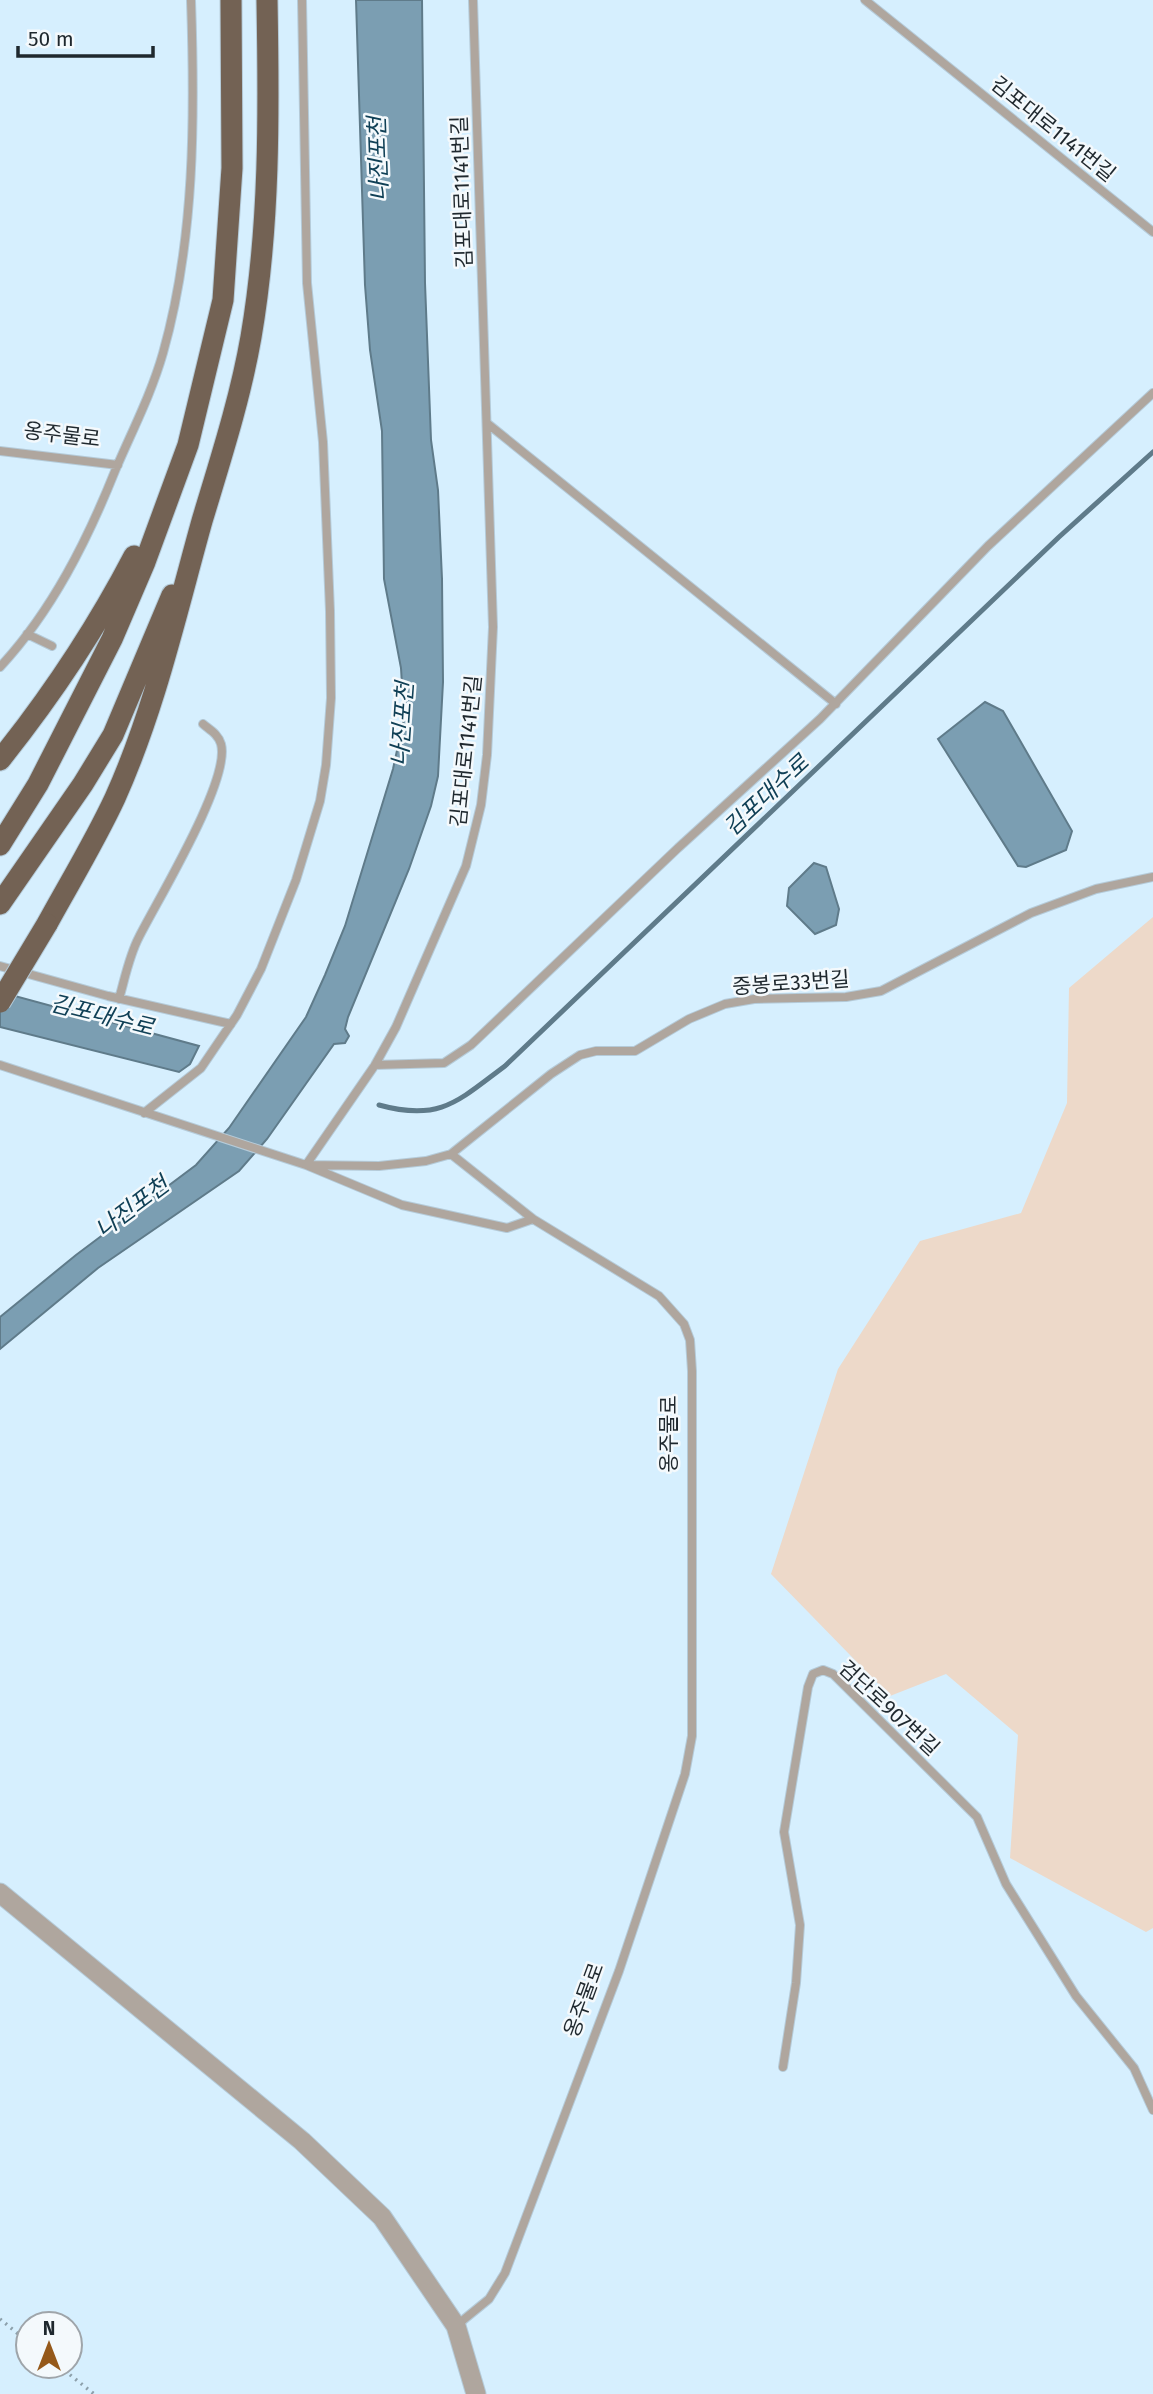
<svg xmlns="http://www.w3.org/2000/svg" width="1153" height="2394" font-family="'Fira Sans','Noto Sans KR',sans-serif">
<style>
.green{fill:#edd9c9}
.water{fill:#7b9eb2;stroke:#5f7b8a;stroke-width:2}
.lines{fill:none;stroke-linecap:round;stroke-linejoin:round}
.stream{stroke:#5f7b8a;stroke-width:5}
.service-casing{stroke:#b5cbd9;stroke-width:10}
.tertiary-casing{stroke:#b5cbd9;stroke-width:21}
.trunk-casing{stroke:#b5cbd9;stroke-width:23}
.path{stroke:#8da0ab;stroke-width:3.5;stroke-dasharray:2 5;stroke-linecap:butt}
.service{stroke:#afa69e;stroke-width:8}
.tertiary{stroke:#afa69e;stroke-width:19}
.trunk{stroke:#736254;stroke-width:21}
.trunk-bridge-casing{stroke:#b5cbd9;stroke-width:23;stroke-linecap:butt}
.trunk-bridge{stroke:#736254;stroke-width:21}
.labels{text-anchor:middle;stroke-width:5;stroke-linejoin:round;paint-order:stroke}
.street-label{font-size:21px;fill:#1f282e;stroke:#f4f9fc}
.water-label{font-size:23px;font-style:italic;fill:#104056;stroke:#f4f9fc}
</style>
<rect width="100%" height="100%" fill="#d6effe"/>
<path class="green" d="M1153,917V1928L1146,1932L1010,1858L1018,1735L946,1674L890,1696L771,1574L838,1369L920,1241L1021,1213L1067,1103L1069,988Z"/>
<path class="water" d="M356,0H422L425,283L431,440L438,490L442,579L443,682L438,776L431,806L409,869L348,1017L345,1029L349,1036L345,1043L334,1044L267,1139L239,1171L98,1268L0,1349V1317L76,1255L196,1165L229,1128L306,1017L325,975L345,926L393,769L404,718L401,668L384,579L382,431L370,350L365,285Z
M985,702L1003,711L1072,831L1066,850L1026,867L1018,866L938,739Z
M814,863L826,867L839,909L836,925L815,934L787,906L789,888Z
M0,992L199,1046L190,1064L179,1072L0,1027Z"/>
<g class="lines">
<path class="stream" d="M379,1105C440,1122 458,1101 505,1066L1059,537L1153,452"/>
<defs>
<path id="service" d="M473,0L493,627L487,755L481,805L466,866L396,1027L375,1065L306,1165L402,1205L507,1228L533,1219
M865,0L1153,232
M488,424L836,704
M0,451L118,465
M27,634L52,646
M0,667C52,611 87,541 115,471C132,431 151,395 163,353C195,240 195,117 191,0
M0,966L108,996L231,1024
M119,999C125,978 129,956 139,937C157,901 231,780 221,744C218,734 210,730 203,724
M0,1065L306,1165L379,1166L426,1161L451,1154L551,1074L580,1055L596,1051H635L689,1019L725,1004L754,999L846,997L881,991L1031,913L1096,889L1153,877
M375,1065L444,1063L471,1045L678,848L820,719L988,546L1153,393
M144,1113L201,1068L237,1015L261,969L296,880L320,801L326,765L331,698L330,611L323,442L307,283L302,0
M451,1154L533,1219L659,1296L684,1324L690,1340L692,1371V1736L685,1774L619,1971L505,2273L489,2299L457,2325
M783,2067L796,1983L800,1925L784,1832L808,1687L813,1674L823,1670L833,1674L977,1817L1006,1884L1076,1996L1134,2068L1153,2110"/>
<path id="tertiary" d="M0,1893L302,2141L382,2217L456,2326L476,2394"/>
<path id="trunk" d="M0,760C52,695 96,629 134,556
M0,845L38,784L112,639L145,562L188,445L223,300L232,168L231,0
M0,904L83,784L113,735L172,595
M47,924C70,882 95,841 115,798C155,709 176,614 202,521C220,461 240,400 251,337C270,226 269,112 267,0"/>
</defs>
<use href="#service" class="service-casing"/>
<use href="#tertiary" class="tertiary-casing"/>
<use href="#trunk" class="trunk-casing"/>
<path class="path" d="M0,2319L28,2342
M59,2366L94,2394"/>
<use href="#service" class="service"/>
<use href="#tertiary" class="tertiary"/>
<use href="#trunk" class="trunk"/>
<defs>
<path id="trunk-bridge" d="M0,1002L47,924"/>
</defs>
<use href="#trunk-bridge" class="trunk-bridge-casing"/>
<use href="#trunk-bridge" class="trunk-bridge"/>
</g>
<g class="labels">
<g class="street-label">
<text transform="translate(1053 129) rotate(39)" y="7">김포대로1141번길</text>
<text transform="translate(462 192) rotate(-92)" y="7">김포대로1141번길</text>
<text transform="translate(62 435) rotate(7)" y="7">옹주물로</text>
<text transform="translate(466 751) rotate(-84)" y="7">김포대로1141번길</text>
<text transform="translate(791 983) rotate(-4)" y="7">중봉로33번길</text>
<text transform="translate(669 1434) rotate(-90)" y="7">옹주물로</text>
<text transform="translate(889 1708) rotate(43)" y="7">검단로907번길</text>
<text transform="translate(584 2000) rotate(-70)" y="7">옹주물로</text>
</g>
<g class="water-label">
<text transform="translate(378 159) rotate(-92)" y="8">나진포천</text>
<text transform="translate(402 724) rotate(-86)" y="8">나진포천</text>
<text transform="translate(766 795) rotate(-43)" y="8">김포대수로</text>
<text transform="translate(102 1015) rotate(14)" y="8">김포대수로</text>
<text transform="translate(132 1207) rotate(-37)" y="8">나진포천</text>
</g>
</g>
<g transform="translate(49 2345)"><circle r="33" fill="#f4f9fc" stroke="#9fa5aa" stroke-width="2"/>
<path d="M0-5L12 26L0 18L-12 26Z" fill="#95591a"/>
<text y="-10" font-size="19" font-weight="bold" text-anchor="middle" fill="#1f282e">N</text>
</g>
<path d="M18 46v10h135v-10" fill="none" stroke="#1f282e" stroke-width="3.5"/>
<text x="28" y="46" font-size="21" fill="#1f282e" stroke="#f4f9fc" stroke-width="5" paint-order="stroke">50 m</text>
</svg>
